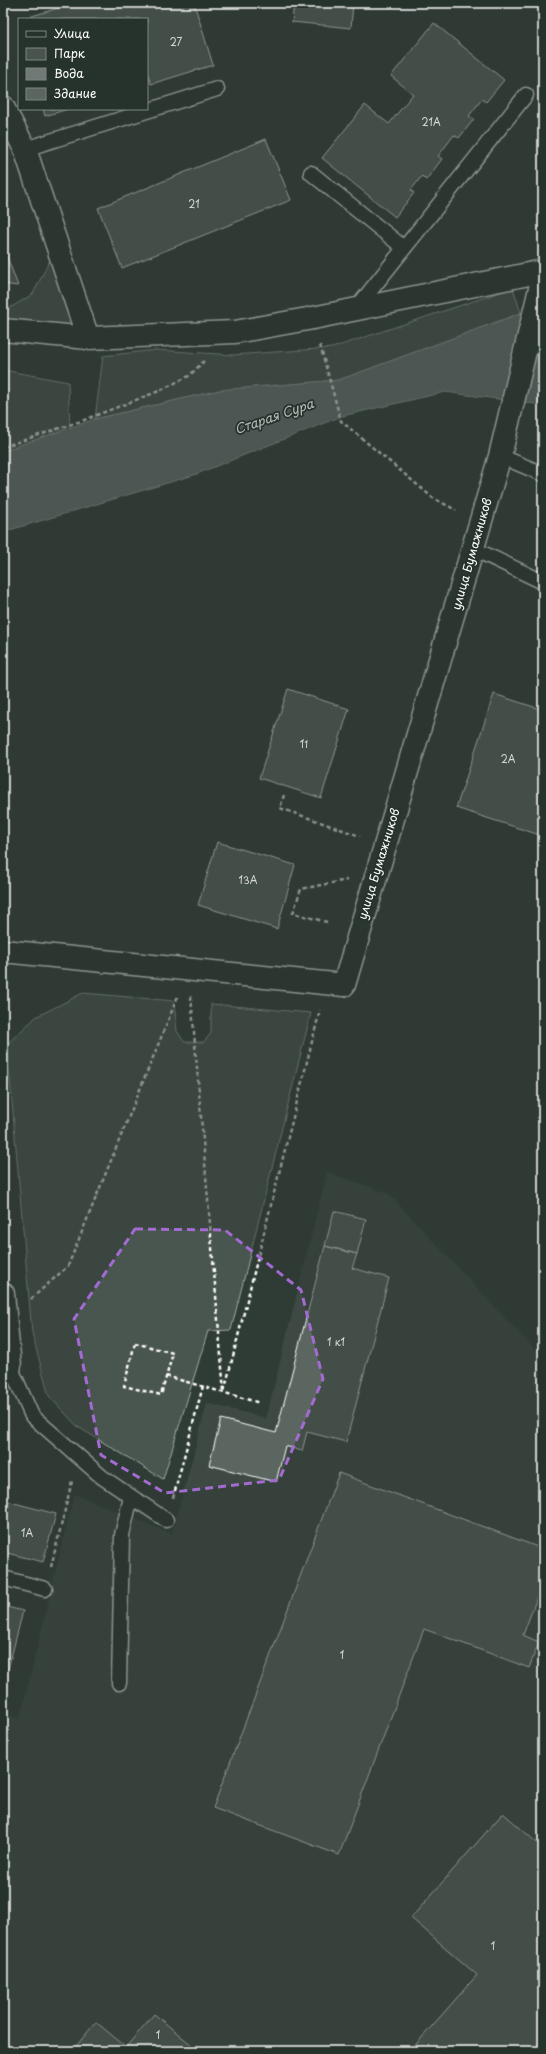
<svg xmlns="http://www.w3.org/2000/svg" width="546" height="2054" font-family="'Playpen Sans',sans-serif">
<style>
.built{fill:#3c4842}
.green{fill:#4a544f;stroke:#a4aaa7}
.water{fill:#707975;stroke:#a9afac}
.building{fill:#5b6661;stroke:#fff}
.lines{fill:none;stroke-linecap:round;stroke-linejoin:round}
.lane-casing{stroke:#fff;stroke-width:17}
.street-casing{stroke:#fff;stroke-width:25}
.secondary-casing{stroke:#fff;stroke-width:25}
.path{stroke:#fff;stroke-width:2.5;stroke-dasharray:4 3;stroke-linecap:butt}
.lane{stroke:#26332d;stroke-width:14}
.street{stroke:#26332d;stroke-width:22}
.secondary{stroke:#26332d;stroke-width:22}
.marked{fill:none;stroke:#a36bd2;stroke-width:3;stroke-dasharray:8 5;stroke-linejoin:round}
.labels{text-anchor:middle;stroke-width:3.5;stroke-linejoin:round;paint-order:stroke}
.number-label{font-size:10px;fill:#d6d9d8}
.street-label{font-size:12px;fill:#fff;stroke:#26332d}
.water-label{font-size:13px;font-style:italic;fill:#b8bcba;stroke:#26332d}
</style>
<rect width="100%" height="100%" fill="#2f3b35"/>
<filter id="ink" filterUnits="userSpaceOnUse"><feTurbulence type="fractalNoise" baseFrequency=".025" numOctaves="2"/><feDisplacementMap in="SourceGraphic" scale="8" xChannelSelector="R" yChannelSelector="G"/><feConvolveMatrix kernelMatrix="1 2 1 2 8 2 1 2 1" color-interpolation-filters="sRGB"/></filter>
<g filter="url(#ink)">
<path class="built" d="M327,1172L388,1193L543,1358V2051H3V1714L20,1719L74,1494L172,1534L207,1403L266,1418Z"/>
<path class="green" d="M50,260L77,328L3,323V312L33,294Z
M513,288L521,313L339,380L220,390L95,419L103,356L156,350L233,355L332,348Z
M3,370L68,382L70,428L3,451Z
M83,993L174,1001L177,1031L184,1042H204L211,1033V1004L311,1013L231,1330L208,1331L163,1479L78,1427L49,1396L32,1333L7,1044L36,1017Z"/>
<path class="water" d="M543,305V405L445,392L342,416L194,475L3,532V451L95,419L220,390L339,380Z"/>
<path class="building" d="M75,3H194L213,65L151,84L147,71V19H22Z
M294,3H353L351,28L292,22Z
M434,23L504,80L486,102L482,99L469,116L474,119L459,138L454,135L438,156L442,159L426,180L422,176L411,190L414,193L395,217L322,158L365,105L389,124L413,94L391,76Z
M43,109H68L45,116Z
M266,139L291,200L122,268L98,208Z
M3,246L18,286L3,284Z
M543,666V678L538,676Z
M288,689L349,709L321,798L259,778Z
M494,694L543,710V836L456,808Z
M217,842L295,865L277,929L198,905Z
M334,1211L366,1219L357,1254L325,1246Z
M325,1246L357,1254L352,1268L389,1278L346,1442L307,1432L302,1451L285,1446L276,1482L209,1465L221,1419L276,1433Z
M339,1473L543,1549V1581L523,1635L539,1642L529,1668L424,1629L339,1855L213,1808Z
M3,1500L56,1514L43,1562L3,1552Z
M3,1606L23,1611L7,1673L3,1672Z
M503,1813L543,1848V2051H410L477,1975L411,1918Z
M154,2014L199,2051H72L96,2022L126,2047Z"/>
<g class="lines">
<defs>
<path id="lane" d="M25,149L217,89
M311,173L404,248
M355,310L526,95
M500,456L543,474
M474,549L543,582
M10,1366L32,1416L102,1477L166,1520
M3,1578L45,1589
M119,1683L122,1535L131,1497"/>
<path id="street" d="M3,107L25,149L88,338
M3,951L344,985L500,456L543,276
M3,1294L10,1366H3"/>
<path id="secondary" d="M3,330L88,338L235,332L313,318L543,271"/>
</defs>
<use href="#lane" class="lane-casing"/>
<use href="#street" class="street-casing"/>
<use href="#secondary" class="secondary-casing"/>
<path class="path" d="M320,345L341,421L433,498L456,510
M3,447L84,420L159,391L189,376L204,361
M284,795L280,808L360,836
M327,922L293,913L301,889L347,880
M191,996L224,1392L320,1010
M31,1299L68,1266L178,996
M135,1343L173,1353L161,1395L124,1386Z
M166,1376L260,1403
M173,1498L203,1386
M51,1567L72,1481"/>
<use href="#lane" class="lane"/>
<use href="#street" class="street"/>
<use href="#secondary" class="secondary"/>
</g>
</g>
<path d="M0 0H546V2054H0ZM135,1229L225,1230L301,1290L323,1379L279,1480L165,1493L101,1455L74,1319Z" fill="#2f3b35" fill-opacity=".55" fill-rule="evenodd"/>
<path class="marked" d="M135,1229L225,1230L301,1290L323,1379L279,1480L165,1493L101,1455L74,1319Z"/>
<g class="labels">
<g class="number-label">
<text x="176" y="46">27</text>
<text x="431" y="126">21А</text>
<text x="194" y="208">21</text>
<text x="304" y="748">11</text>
<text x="508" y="763">2А</text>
<text x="248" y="884">13А</text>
<text x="336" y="1346">1 к1</text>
<text x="27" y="1537">1А</text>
<text x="342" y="1659">1</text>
<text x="493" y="1950">1</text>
<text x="158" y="2039">1</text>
</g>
<g class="street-label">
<text transform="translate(472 554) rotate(-74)" y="4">улица Бумажников</text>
<text transform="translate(379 864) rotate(-73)" y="4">улица Бумажников</text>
</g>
<g class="water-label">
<text transform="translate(274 416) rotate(-19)" y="5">Старая Сура</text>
</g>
</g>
<rect width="546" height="2054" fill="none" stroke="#26332d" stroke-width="16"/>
<rect x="8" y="8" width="530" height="2038" fill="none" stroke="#fff" stroke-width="1.5" filter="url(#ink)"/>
<rect x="18" y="18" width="130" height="92" fill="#26332d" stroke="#7d8581"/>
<rect x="26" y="31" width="20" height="6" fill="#26332d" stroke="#7d8581"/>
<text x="54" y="38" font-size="12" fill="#ffffff">Улица</text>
<rect x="26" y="48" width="20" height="12" fill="#4a544f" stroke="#7d8581"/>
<text x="54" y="58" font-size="12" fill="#ffffff">Парк</text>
<rect x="26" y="68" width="20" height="12" fill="#707975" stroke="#7d8581"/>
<text x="54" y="78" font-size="12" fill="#ffffff">Вода</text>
<rect x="26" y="88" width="20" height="12" fill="#5b6661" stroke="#7d8581"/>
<text x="54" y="98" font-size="12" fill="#ffffff">Здание</text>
</svg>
